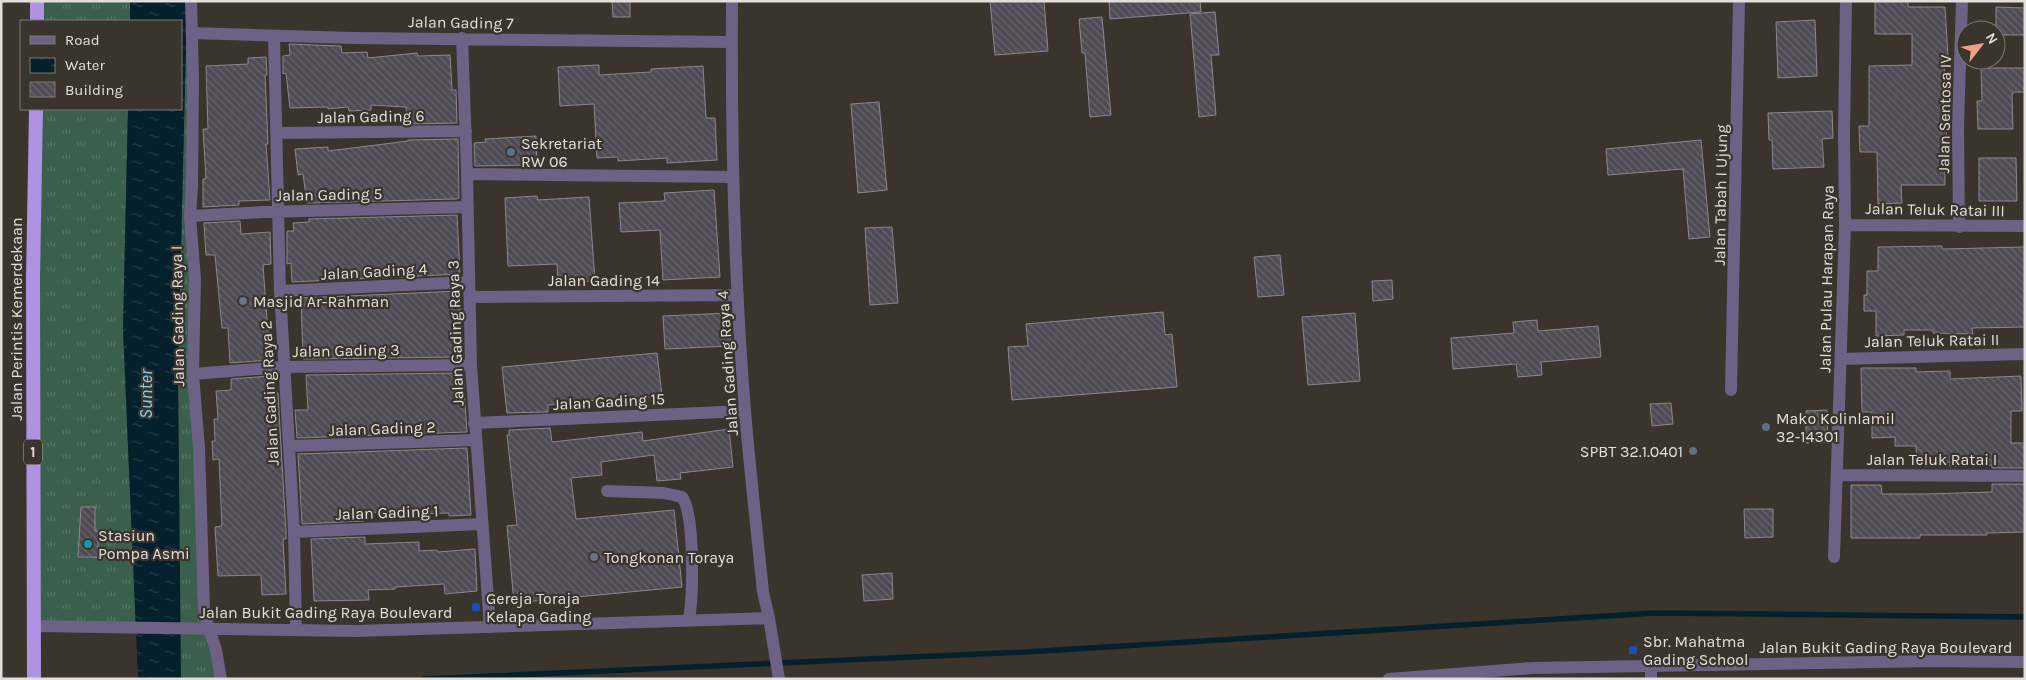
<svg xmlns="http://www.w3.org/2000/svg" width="2026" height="680" font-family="Karla,sans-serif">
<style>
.grass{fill:url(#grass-tufts)}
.water{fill:url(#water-ripples)}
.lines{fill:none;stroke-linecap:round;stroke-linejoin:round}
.stream{stroke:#03202c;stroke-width:5.5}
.building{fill:url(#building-back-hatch);stroke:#8a8790}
.minor{stroke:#6d6185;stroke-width:12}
.tertiary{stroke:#6d6185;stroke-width:12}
.trunk{stroke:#af92e2;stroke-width:14}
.service-dot{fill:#5c6f8a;stroke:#3a342d;stroke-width:2}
.worship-dot{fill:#6b7280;stroke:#3a342d;stroke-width:2}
.culture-dot{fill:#0f9aa8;stroke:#3a342d;stroke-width:2}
.transit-dot{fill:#1a4fb4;stroke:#3a342d;stroke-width:2}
.labels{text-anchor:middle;stroke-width:4.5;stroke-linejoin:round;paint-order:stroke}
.shield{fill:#3a342d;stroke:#b0aba6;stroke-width:1}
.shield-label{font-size:15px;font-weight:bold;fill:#e2deda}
.street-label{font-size:16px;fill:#e2deda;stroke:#3a342d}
.poi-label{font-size:16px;fill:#e2deda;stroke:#3a342d;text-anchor:start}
.water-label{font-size:18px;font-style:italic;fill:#7ed3f9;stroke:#3a342d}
</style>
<defs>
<pattern id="grass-tufts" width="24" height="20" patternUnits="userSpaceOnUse" patternTransform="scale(1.25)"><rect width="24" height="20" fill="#3a5f4d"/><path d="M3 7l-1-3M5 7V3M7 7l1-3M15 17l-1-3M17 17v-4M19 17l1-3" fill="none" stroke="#567666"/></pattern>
<pattern id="water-ripples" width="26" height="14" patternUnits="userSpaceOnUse" patternTransform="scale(1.25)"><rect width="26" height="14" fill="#03202c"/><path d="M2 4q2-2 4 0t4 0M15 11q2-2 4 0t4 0" fill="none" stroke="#27404a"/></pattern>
<pattern id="building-back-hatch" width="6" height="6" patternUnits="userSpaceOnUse" patternTransform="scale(1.25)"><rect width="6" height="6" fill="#4e4b54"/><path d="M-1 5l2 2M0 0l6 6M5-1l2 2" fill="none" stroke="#67646c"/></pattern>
</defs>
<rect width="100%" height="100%" fill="#3a342d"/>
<path class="grass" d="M41,1H130V21H40Z
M187,1L204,610L220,679H180L178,375Z
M39,109H128L123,329L136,628L34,626Z"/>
<path class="water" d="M130,1H187L178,375L181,679H138L123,329L128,109H181V21H130Z"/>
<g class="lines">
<path class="stream" d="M424,679L1026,652L1655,613L2025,617"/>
</g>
<path class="building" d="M612,1H630V17H613Z
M990,1H1044L1048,51L995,55Z
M1109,1H1200L1201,12L1110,19Z
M1875,1H1908V7H1945L1948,57H1944L1947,148H1945V185H1901L1902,203L1878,204L1877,152H1860L1859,126H1869V66L1912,65V34H1875Z
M1996,7L2025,8V35H1996Z
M1215,12L1219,55H1211L1216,115L1199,117L1190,14Z
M1102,17L1111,115L1090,117L1085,53H1082L1079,19Z
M1815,20L1817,76L1778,78L1776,22Z
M289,44L341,46L342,53L367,52L368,58L417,53L418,56L450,55L452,90H456L457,123L407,124L406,107L371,105V110L349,111L348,107L328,109V107L290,108L286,73L283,74V56L290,55Z
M266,57L267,75H265L268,144H266L270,200L239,201V205L203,207V179H206L203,129H208L206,66L248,64V58Z
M599,65V75L651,72V69L703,66L706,118H715L717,160L667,163V158L618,161V157L597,158L594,104L560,106L558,67Z
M1981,68H2025V92H2013L2012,95L2013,129H1978L1977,101H1982Z
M879,102L887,190L858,193L851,104Z
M1832,111L1833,138L1822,139L1824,167L1773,169L1772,140H1769L1768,113Z
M536,136L537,165L475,166L474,143L486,142L485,139Z
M458,139L459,198L456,199L307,203L303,174L298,175L295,149L328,147V151L408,141V140Z
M1701,140L1710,237L1689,239L1683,169L1608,175L1606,149Z
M1979,158H2016L2017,201H1979Z
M714,190L720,277L663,280L660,230L621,232L619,203L665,201L664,193Z
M537,196L538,200L589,197L595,281L558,283L557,264L508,266L505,198Z
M457,215L460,274L292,282L291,263L287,264V231H294L293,223L309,222V219Z
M240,221L241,234L270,232L271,264L263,265L270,360L230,363L228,328H222L215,255H206L204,223Z
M892,227L898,303L870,305L865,228Z
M1942,246V249L2025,247V327L1972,328L1973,334L1933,333V330H1904V335L1876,336V311H1864V295H1867V271H1878V247Z
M1280,255L1284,295L1258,297L1254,257Z
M1392,280L1393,299L1373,301L1372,281Z
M460,291L461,357L303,359L301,298Z
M1163,312L1165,335L1172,334L1177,387L1012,400L1008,347L1028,346L1026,324Z
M730,313L731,346L665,349L663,316Z
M1355,313L1360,381L1308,385L1302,317Z
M1537,320L1538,331L1598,326L1601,357L1541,362L1542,375L1518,377L1516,364L1453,369L1451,338L1514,333L1513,322Z
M657,353L662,396L610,402L609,399L548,405V412L507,413L502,367Z
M1861,368H1916V372L1950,371V379L2021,376L2022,411H2011V443H2024L2025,468H1992V465L1950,466V462L1917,463L1916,446H1895V437L1872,438V412H1862Z
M463,373L467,432L297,438L295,410H308L306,375Z
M271,376L275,393H278L286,532V539H283L286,594L262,595L261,575L218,576L215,527L222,526L219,459L213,460L212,441H215L214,419H218L216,391L231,390V379Z
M1671,403L1673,424L1652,426L1650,404Z
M1827,410L1828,442L1806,443V411Z
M550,428L552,442L642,432L643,441L729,429L733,467L680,473L681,479L657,481L654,455L601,462L602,475L571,478L576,519L674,510L682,587L514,603L507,526L517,525L507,435H509V430Z
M467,448L471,515L449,516V513L413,514V510L381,511V512L364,513V521L302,524L298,454Z
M1992,484H2025V532L1987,533V535H1920V538H1851V485H1881L1882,494H1926L1992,492Z
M81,507H95V531H98V557H78Z
M1744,509H1773V537L1745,538Z
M365,537V544L419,542V551L437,550L438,552L475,549L477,591L445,594L444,584L395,587V589L368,590L369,600L314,601L311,539Z
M892,573L893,599L864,601L862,575Z"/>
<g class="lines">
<path class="minor" d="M191,1L193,80L192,186L190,216L195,279L193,374L199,448L204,610L209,629
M732,1C731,138 734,275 745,411C750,471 757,532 763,592L769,618
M192,33L353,38L731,42
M274,36L280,291L294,532L296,629
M462,38L467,174L471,365L490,627
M277,133L466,131
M467,174L733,177
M190,216L264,212L468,207
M1845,225L2025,226
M1959,227L1958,126L1962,1
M280,291L469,282
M470,297L738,295
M1841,359L2025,354
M193,374L283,367L471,365
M1731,390L1739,1
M474,423L745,411
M289,446L475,440
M1838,475L2025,476
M607,491L664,493L682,497C695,514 693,597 689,619
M294,532L482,524
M1834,557L1845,225L1844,133L1846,1
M1651,665V679"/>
<path class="tertiary" d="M34,626L356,631L769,618L779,679
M209,629L216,650L221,679
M1389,679L1532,668L1930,661L2025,662"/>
<path class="trunk" d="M37,21V1
M34,679L33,278L36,109"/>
</g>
<g class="service-dot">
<circle cx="511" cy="152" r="5"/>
<circle cx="1766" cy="427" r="5"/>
<circle cx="1693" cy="451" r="5"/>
</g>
<g class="worship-dot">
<circle cx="243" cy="301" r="5"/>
<circle cx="594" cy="557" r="5"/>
</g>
<circle class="culture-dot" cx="88" cy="544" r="5"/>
<g class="transit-dot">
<rect x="471" y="602" width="10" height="10" rx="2.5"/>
<rect x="1628" y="645" width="10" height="10" rx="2.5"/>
</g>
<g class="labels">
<rect class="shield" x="24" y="439.5" width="18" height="25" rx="4"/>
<g class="shield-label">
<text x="33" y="457">1</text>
</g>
<g class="street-label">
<text transform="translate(461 22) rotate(1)" y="6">Jalan Gading 7</text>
<text transform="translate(1944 114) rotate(-89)" y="6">Jalan Sentosa IV</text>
<text transform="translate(371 116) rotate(-1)" y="6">Jalan Gading 6</text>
<text transform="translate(329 194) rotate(-1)" y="6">Jalan Gading 5</text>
<text transform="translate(1720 195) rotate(-89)" y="6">Jalan Tabah I Ujung</text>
<text transform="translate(1935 209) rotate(1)" y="6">Jalan Teluk Ratai III</text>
<text transform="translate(374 271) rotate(-3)" y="6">Jalan Gading 4</text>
<text transform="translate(1826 279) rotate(-89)" y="6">Jalan Pulau Harapan Raya</text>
<text x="604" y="286">Jalan Gading 14</text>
<text transform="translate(177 316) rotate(-91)" y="6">Jalan Gading Raya I</text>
<text transform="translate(16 319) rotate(-90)" y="6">Jalan Perintis Kemerdekaan</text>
<text transform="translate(455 333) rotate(-92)" y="6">Jalan Gading Raya 3</text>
<text transform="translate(1932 340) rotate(-1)" y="6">Jalan Teluk Ratai II</text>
<text transform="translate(346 350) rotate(-1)" y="6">Jalan Gading 3</text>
<text transform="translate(727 363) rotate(-94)" y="6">Jalan Gading Raya 4</text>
<text transform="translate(269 393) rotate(-93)" y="6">Jalan Gading Raya 2</text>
<text transform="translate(609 401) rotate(-3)" y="6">Jalan Gading 15</text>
<text transform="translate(382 428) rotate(-2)" y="6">Jalan Gading 2</text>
<text x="1932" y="465">Jalan Teluk Ratai I</text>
<text transform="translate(387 512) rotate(-2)" y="6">Jalan Gading 1</text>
<text x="326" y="618">Jalan Bukit Gading Raya Boulevard</text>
<text x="1886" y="653">Jalan Bukit Gading Raya Boulevard</text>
</g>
<g class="poi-label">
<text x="521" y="149">Sekretariat<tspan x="521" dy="18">RW 06</tspan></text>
<text x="253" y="307">Masjid Ar-Rahman</text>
<text x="1776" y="424">Mako Kolinlamil<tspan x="1776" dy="18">32-14301</tspan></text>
<text x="1683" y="457" text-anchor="end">SPBT 32.1.0401</text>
<text x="98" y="541">Stasiun<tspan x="98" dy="18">Pompa Asmi</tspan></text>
<text x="604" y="563">Tongkonan Toraya</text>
<text x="486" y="604">Gereja Toraja<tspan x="486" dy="18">Kelapa Gading</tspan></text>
<text x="1643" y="647">Sbr. Mahatma<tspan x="1643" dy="18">Gading School</tspan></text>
</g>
<g class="water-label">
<text transform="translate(146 394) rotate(-90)" y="6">Sunter</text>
</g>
</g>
<rect width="2026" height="680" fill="none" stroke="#e2deda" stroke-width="5"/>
<rect x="20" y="20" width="162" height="90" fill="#3a342d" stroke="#7d7872"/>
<rect x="30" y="36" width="25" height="8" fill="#6d6185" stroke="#7d7872"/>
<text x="65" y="45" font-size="15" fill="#e2deda">Road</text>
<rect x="30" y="58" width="25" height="15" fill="url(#water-ripples)" stroke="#7d7872"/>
<text x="65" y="70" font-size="15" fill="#e2deda">Water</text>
<rect x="30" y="82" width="25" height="15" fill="url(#building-back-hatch)" stroke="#7d7872"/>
<text x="65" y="95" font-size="15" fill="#e2deda">Building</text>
<g transform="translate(1981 45) rotate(59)"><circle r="24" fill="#3a342d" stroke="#7d7872"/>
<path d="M0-4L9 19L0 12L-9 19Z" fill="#f39f86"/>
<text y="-8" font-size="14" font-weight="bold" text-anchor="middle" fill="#e2deda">N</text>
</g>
</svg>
